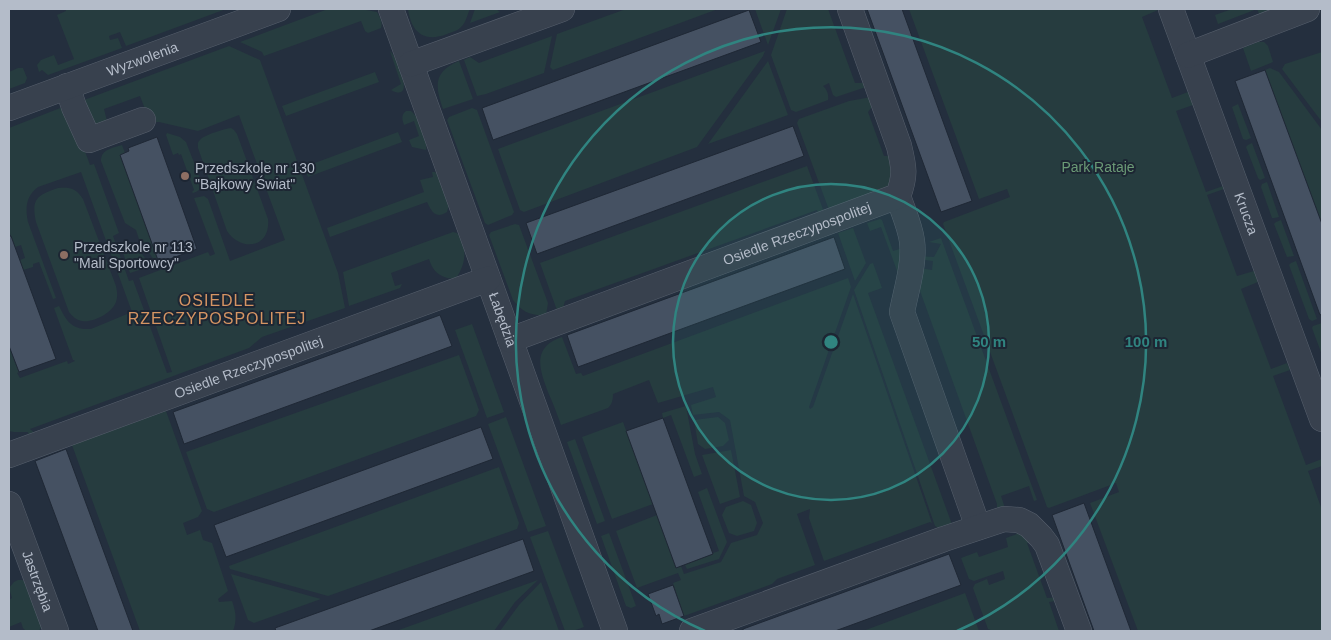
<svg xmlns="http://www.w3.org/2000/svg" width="1331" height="640" font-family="Arial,sans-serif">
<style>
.green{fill:#263c3f}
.building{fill:#455162;stroke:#1f2835}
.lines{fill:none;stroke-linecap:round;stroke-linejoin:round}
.minor-casing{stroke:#565f6c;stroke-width:26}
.minor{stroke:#38414e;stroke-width:25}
.ring{fill:none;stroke:#308480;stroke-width:2.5}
.education-dot{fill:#8d6e63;stroke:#1d2633;stroke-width:2}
.labels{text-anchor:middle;stroke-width:4;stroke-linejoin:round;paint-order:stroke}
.street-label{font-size:14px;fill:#b4bcc9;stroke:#1d2633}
.park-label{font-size:14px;fill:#6b9a76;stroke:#1d2633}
.poi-label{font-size:14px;fill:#b4bcc9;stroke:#1d2633;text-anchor:start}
.quarter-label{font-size:16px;letter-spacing:1px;fill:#d59563;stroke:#1d2633}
.centre{fill:#308480;stroke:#1d2633;stroke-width:2.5}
.ring-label{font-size:15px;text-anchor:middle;font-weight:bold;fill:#308480;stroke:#1d2633;stroke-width:4;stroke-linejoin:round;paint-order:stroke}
</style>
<rect width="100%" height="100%" fill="#242f3e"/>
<path class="green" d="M66,9H226L126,46L120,32L109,36L110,40L118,38L122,48L48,75L42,70L39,72L37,65L41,60L54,55L58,65L74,59L57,15L66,11Z
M328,9H361L377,12C380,18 383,22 381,28L368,33L365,31L361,21L264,56L262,52L240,42Z
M408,9H470C467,15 466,23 461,27C458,31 451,32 447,34C424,43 411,32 408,9Z
M475,9H496L500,12L470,23Z
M626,9H718L553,70L550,67L557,34Z
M755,9H781L768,45Z
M787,9H828L855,83H871L872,85L836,97L833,95L829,83L823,86C827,89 829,95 828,100L796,112L791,110L771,55Z
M909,9H1139V10L1158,9V10L1142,17L1172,98L1188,92L1193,105L1176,111L1206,192L1223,186L1224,189L1207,195L1237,276L1254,271L1258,282L1241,289L1271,369L1287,363L1290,370L1273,376L1306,465L1322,459V466L1308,471L1322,510V631H1138L1090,503L1119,492L1116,483L1049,508L1047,507L943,224L944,222L1010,197L1007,189L979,199Z
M1232,9H1267L1269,17L1262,20L1257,9L1218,24L1215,15Z
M552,36L544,73L486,94L477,96L464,60L470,57L479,63Z
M1258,42H1264L1268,46L1273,62L1251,71L1243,48Z
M229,46L260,60L338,273L345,308L262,337L249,348L30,429L38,436L29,439L28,432H14L9,431V346L19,372L17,373L20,378L67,361L68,364L75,361L74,360H73L54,308L59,306C67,322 72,330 91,329L132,312L81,172L38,187C26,196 25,208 28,222L56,298L53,299L39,262L33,264V267L23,270L20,260L25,258L21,245L15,247L9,231V128L68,105L90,165L94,164L119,233L113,236L129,281L133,280L167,373L172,372L139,278L208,252L210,256L215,254L194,198L204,196L208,199L230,261L285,240L239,115L198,131L159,122H150L140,96L104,109L107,121L95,129L84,100Z
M390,51C397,56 417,104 391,90L401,84Z
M765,51L763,56L697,147L524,212L520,210L498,149Z
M1322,52V122L1282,69L1285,64Z
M459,61L473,99L443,109C435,86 433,72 459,61Z
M768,61L788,115L708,144Z
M18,68H23L27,78L25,83L9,89V72Z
M1270,68L1279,72L1322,130V224L1265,70Z
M375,72L379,82L286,116L282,106Z
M876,95L878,99L868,112L884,156H898L889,191L829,210L797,123L799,119L849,101L866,98Z
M1238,104L1251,138L1246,140L1243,139L1232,107Z
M472,108L477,110L514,212L512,215L488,225L485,223L447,120L449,117Z
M406,111H411C419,117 428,140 426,150L412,147L409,140L419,136L414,121L404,125C402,119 401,115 406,111Z
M231,128L234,130L237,134L268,219C271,247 242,253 227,231L198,148C198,144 197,143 200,140C204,135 224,129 231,128Z
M398,132L402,142L308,177L304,167Z
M167,133L180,137L186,142L202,183C201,189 199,191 193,193L192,192L194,190L181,154L179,155L178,153L173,155L166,135Z
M1252,143L1265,178L1260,180L1258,178L1246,147L1248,145Z
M122,145L125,153L120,155L159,263L157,264L139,239L136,230L125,223L101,161C101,149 113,148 122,145Z
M807,166L824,212L819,221L817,210L565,301L561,315L559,316L540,263Z
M432,172H435L438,174L449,205L447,212C435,220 431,210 427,202L330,237L327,228L424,192L420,180L433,177Z
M1267,182L1279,217L1274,218H1272L1261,187L1262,184Z
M58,188C70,187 76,188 83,199L116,286C117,291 118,296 116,302C112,313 93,323 82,321C76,320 72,316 69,312L36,222C31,199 37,195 58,188Z
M880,219L882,220L893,251L903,248L900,279L881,227L870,231L867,223Z
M1281,220L1294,256L1287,257L1274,224L1276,222Z
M515,224L519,225L548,303L546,315C531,316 522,312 513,300L489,235L491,232Z
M853,228L866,263L855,281L838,233Z
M453,232L457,233C468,246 466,265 456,278C448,280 437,275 433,268C431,265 430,262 429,259L391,273L395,286L402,284L400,288L349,306L343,272Z
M941,238L1037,500L1034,501L1029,486L1001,496L1006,511L997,508V504L915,277L919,268L932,270L933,261L918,259V256L934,257L941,244L929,242Z
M133,242L151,266L130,273L121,247Z
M1296,261L1317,319L1312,321L1309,319L1289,265L1291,263Z
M873,263L882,288L868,293L954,530L945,533L935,526L854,290L870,264Z
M848,278L851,287L809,407L810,409L813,407L853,294L932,523L930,522L824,561L809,518L810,509L797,514L815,565L777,579L772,584L684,616L673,583L681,580L678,573L637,588L616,531L657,515L676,568L681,566L684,574L721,562L731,543L757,535L763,523L755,502L744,496L730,420L719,412L693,415L691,405L716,397L713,387L658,403L649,380L613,394C613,400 612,404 608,408L561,425C557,414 553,403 548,392C539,369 532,347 562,337L576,374L581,373L583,376Z
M1322,323V355L1312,328L1313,326Z
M472,324L504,412L487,418L455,330Z
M459,355L479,410L476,416L214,512L207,509L186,452Z
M686,406L695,454L702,474L694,477L671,415L663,418L662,413Z
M166,411L202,511L198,517L183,523L187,535L200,530L203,540L212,543L228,591L218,599L219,602L232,601C236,612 237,620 233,631H140L72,445Z
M506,417L546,526L528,532L488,424Z
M718,417L725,423L729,440L723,446L705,449L698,444L694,420Z
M623,422L653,504L612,519L582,437Z
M575,439L605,521L597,524L567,442Z
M731,450L740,497L720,504L702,455Z
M499,467L519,523L517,529L328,596L230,569L229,566Z
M707,488L727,542L719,559L687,569L685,565L713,554V553L719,551L698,492Z
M743,501L751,505L757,523L754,531L737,536L729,533L722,515L726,507Z
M548,531L584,627L573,631H565L530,537Z
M1016,531L1039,544L1027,543L1047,598L1061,597L1062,600L1049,602L1059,631H993L988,629L973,588L975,584L987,579L989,585L1005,579L1003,571L974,581L969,579L961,558L977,552L979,557L1008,547L1006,538L1017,534Z
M609,533L636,606L631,608L626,606L601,536Z
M231,574L321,599L254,623L248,620Z
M18,580H22L27,582L42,625L39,631H26L23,628L21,622L9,627V600L12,598L9,588L14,582Z
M538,580L515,602L494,631H396Z
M541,582L559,631H500L519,605Z
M965,593L979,631H863Z"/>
<path class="building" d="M867,9H902L972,201L941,212Z
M749,10L761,42L493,140L482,108Z
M1265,70L1322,224V314L1320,315L1235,81Z
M793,126L804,156L537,254L526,223Z
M157,137L197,249L159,263L120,155L129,151L128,148Z
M9,236H11L56,359L19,372L9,346Z
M834,237L845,269L578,367L567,335Z
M440,315L452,346L184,444L173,412Z
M663,418L713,554L676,568L626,431Z
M481,427L493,459L226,557L214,525Z
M66,449L133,631H98L35,461Z
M1084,503L1131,631H1094L1052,515Z
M523,539L534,571L369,631H276L275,628Z
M949,554L961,585L835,631H743V629Z
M673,585L684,616L662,624L659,614L656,616L648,594Z"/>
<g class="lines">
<defs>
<g id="minor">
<path id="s1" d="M391,9L615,631"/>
<path id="s2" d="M1171,9L1322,419"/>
<path d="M1188,55L1307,9"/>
<path d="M411,64L562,9"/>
<path d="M67,86L74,107L89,140L143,120"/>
<path id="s3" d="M9,108L278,9"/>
<path d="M898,196C903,211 910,226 912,241C915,263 906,291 902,312L978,527"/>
<path id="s4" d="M510,340L898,196C906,175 904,167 899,146L850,9"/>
<path id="s5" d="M9,455L488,279"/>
<path id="s6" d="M9,504L56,631"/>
<path d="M692,631L944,539L1004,519L1019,520L1029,525L1041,537L1047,545L1079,631"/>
</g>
</defs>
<use href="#minor" class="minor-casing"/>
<use href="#minor" class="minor"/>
</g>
<circle cx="831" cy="342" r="158" fill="#308480" fill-opacity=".12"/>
<g class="ring">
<circle cx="831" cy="342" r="158"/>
<path d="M705 631A315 315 0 1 1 957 631"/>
</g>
<g class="education-dot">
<circle cx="185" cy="176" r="5"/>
<circle cx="64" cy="255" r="5"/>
</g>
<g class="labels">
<g class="street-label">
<text dy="5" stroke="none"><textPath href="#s3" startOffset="142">Wyzwolenia</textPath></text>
<text dy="5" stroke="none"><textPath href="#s2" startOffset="218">Krucza</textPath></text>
<text dy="5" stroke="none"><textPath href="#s4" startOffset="306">Osiedle Rzeczypospolitej</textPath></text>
<text dy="5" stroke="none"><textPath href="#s1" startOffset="330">Łabędzia</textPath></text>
<text dy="5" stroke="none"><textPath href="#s5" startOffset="255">Osiedle Rzeczypospolitej</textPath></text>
<text dy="5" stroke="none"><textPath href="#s6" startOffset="82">Jastrzębia</textPath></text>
</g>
<g class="park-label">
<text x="1098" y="172">Park Rataje</text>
</g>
<g class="poi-label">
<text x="195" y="173">Przedszkole nr 130<tspan x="195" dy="16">"Bajkowy Świat"</tspan></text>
<text x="74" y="252">Przedszkole nr 113<tspan x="74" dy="16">"Mali Sportowcy"</tspan></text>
</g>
<g class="quarter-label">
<text x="217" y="306">OSIEDLE<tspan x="217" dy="18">RZECZYPOSPOLITEJ</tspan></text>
</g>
</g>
<circle cx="831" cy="342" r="8" class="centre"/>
<g class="ring-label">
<text x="989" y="347">50 m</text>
<text x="1146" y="347">100 m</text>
</g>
<rect width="1331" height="640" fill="none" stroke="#b4bcc9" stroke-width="20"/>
</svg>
